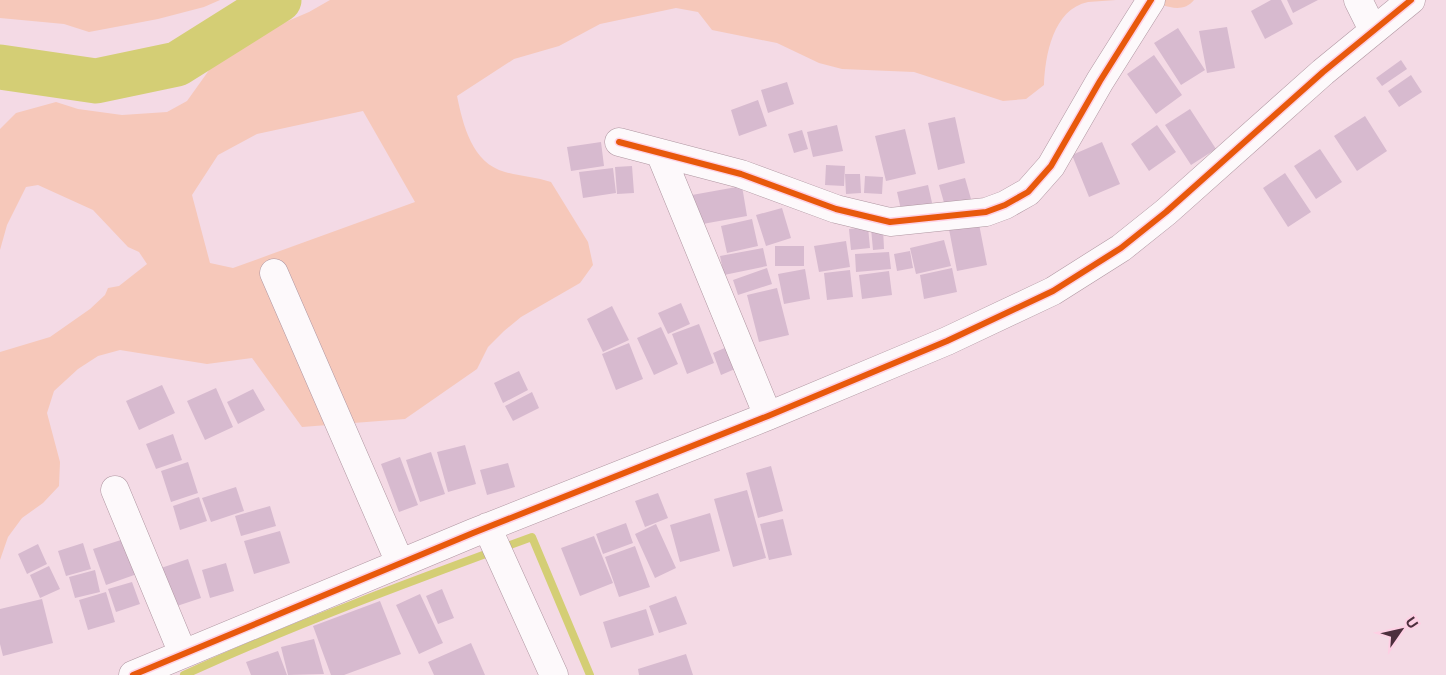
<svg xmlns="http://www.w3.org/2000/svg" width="1446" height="675" font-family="Inter,sans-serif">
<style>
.green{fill:#f6c8ba;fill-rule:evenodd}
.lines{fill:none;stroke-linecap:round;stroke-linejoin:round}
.stream{stroke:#d4ce75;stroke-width:8}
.river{stroke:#d4ce75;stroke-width:45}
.building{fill:#d7bacf}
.minor-casing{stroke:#af96a1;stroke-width:29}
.minor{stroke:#fdf9fb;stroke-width:28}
.cycleway-casing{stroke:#fed0e4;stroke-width:9}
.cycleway{stroke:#e8590c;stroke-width:6}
</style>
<rect width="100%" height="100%" fill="#f4dae5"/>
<path class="green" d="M0,0H220L204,7L158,19L89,32L64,24L0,18Z
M330,0H1116C1107,1 1097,1 1088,2C1053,9 1045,56 1044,85L1026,99L1003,101L914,72L842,69L819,63L777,43L712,30L698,12L676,8L600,24L559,46L514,59L457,96C463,125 472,163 505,172C520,176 536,177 551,182L588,242L593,265L580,283L521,317L504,331L488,347L477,369L405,419L302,427L252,358L207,364L120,350L98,356L78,369L54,391L47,413L60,462L59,486L43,503L22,518L8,537L0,560V352L50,337L90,309L105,295L108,288L119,286L147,264L139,252L128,247L93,210L38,185L26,187L7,225L0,250V129L16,113L56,102L78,109L122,115L167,112L187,101L217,59L227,55L248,38L309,12ZM363,111L415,202L233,268L210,263L192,195L218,155L257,134Z
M1148,0H1194C1182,15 1163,5 1148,0Z"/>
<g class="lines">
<path class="stream" d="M184,675C298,623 415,580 532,537L590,675"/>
<path class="river" d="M0,67L96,81L177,64L279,0"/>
</g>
<path class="building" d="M1271,0H1281L1293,24L1265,39L1251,11Z
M1287,0H1318L1293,13Z
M1227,27L1235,68L1207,73L1199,31Z
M1178,28L1205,70L1181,85L1154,43Z
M1154,55L1182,95L1156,114L1127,74Z
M1401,60L1407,69L1382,86L1376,78Z
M1411,75L1422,92L1399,107L1388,91Z
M787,82L794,104L768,113L761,90Z
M758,100L767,126L739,136L731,110Z
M1190,109L1216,149L1191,165L1165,125Z
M1365,116L1387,151L1357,171L1334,136Z
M955,117L965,163L938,170L928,123Z
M837,125L843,151L813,157L807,132Z
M1157,125L1176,152L1149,171L1131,144Z
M905,129L916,174L886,181L875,136Z
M802,130L808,149L794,153L788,134Z
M601,142L604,166L571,171L567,147Z
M1102,142L1120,184L1089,197L1072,155Z
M1320,149L1342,182L1316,199L1294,166Z
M826,165L845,166L844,186L825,185Z
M632,166L634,193L617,194L615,167Z
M613,168L616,193L583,198L579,172Z
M1285,173L1311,212L1288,227L1263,188Z
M845,174H860L861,193L846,194Z
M865,176L883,177L882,194L864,193Z
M965,178L973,206L947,213L939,185Z
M928,185L933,207L902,214L897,192Z
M742,186L747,216L697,225L692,195Z
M782,208L791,238L766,246L756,215Z
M752,219L758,246L727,253L721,226Z
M978,219L987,265L957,271L948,224Z
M868,227L870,248L851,250L849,229Z
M871,228H883L884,249L873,250Z
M944,240L951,266L916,274L910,248Z
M846,241L850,267L819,272L814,246Z
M775,246H804V266H775Z
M763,248L767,266L724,275L720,256Z
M910,251L913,268L897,271L894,254Z
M889,252L891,269L856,272L855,254Z
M767,268L772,284L738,295L733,280Z
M952,268L957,292L924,299L920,275Z
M805,269L810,299L784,304L778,274Z
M850,270L853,297L827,300L824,273Z
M889,271L892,295L862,299L859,275Z
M777,288L789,335L759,342L747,295Z
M681,303L690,324L668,334L658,313Z
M612,306L629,340L603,352L587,319Z
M699,324L714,363L687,374L672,334Z
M661,327L678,364L654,375L637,338Z
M629,343L643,379L616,390L602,354Z
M727,347L735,369L721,375L713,353Z
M519,371L528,390L503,403L494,383Z
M162,385L175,413L139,430L126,401Z
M216,388L233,427L205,440L187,401Z
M253,389L265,410L238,424L227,402Z
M532,392L539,408L513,421L505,406Z
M173,434L182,460L156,469L146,444Z
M465,445L476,484L448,492L437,452Z
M431,452L445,494L420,502L406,460Z
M400,457L418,505L399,512L381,464Z
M188,462L198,493L171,502L161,471Z
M508,463L515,487L487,495L480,470Z
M771,466L783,511L758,518L746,473Z
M236,487L244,511L211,522L202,498Z
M747,490L766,558L733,567L714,499Z
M658,493L668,518L645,527L635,501Z
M199,497L207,521L180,530L173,506Z
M270,506L276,526L241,536L235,516Z
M710,513L720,551L680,562L670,525Z
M783,519L792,555L769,560L760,524Z
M626,523L633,543L603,554L596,534Z
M656,524L676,568L655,578L635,534Z
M280,531L290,563L254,574L244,541Z
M594,536L613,583L580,596L561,548Z
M124,539L137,574L106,585L93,549Z
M83,543L91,569L66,576L58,551Z
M38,544L47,564L27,574L18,554Z
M635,546L650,587L619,597L605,557Z
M188,559L201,598L174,607L161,568Z
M226,563L234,591L210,598L202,570Z
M49,566L60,589L40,598L30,575Z
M95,570L100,592L75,598L69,577Z
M132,582L140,604L116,612L108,589Z
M442,589L454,618L438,624L426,596Z
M106,592L115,622L88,630L79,600Z
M420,594L443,643L419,654L396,605Z
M676,596L687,624L659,633L649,606Z
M42,599L53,643L3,656L0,644V609Z
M380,601L401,654L344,675H331L313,626Z
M646,609L654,635L611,648L603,622Z
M314,639L324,674L288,675L281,647Z
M471,643L485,675H434L428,662Z
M278,651L287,675H251L246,662Z
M686,654L693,675H639L638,669Z"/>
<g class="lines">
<defs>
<path id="minor" d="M1358,0L1373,30
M619,142L741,174L836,209L890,222L986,212L1005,205L1028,192L1051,166L1100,81L1151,0
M660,153L768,416
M274,273L400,563
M115,490L183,654
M487,527L554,675
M133,675L473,533L768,416L947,341L1053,291L1121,248L1166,212L1323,72L1411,0"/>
</defs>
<use href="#minor" class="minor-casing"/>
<use href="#minor" class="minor"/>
<defs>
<path id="cycleway" d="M619,142L741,174L836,209L890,222L986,212L1005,205L1028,192L1051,166L1100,81L1151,0
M133,675L473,533L768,416L947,341L1053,291L1121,248L1166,212L1323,72L1411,0"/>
</defs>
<use href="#cycleway" class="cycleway-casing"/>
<use href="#cycleway" class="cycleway"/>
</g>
<g transform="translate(1401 630) rotate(56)" stroke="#fed0e4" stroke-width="4" paint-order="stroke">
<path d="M0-4L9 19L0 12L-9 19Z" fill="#4d2f3d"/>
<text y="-8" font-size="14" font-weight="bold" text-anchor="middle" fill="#4d2f3d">U</text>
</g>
</svg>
